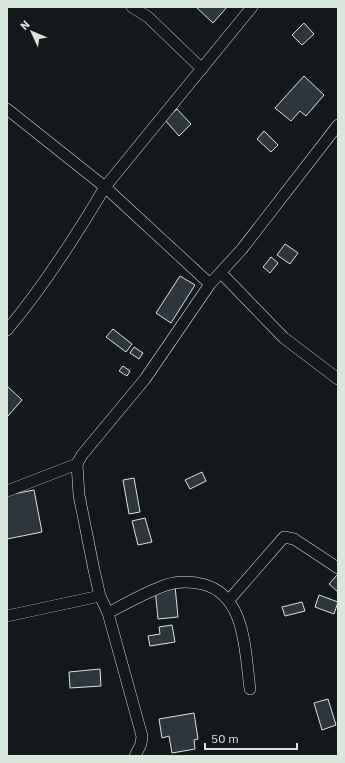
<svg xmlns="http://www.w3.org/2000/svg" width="345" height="763" font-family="'IBM Plex Sans',sans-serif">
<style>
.building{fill:#2c363c;stroke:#d8e6dc}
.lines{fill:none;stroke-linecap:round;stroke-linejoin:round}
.street-casing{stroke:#d8e6dc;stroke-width:12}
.street{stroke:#14181c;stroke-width:11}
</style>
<rect width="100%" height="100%" fill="#14181c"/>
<path class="building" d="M196,7H227L213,23Z
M304,23L314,34L302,45L292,35Z
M304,76L324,95L306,116L300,111L291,121L275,108Z
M177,109L191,124L179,136L165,120Z
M264,131L278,145L271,152L257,139Z
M285,244L298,253L290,264L277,255Z
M271,257L278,263L270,273L263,267Z
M180,276L195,285L171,323L156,313Z
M113,329L132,344L126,352L106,337Z
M134,347L143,353L139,359L130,353Z
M123,366L130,371L127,376L119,371Z
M7,386L22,400L7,417Z
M202,472L206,481L190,489L185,480Z
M134,478L140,512L129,514L123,480Z
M34,490L42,532L7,539V495Z
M145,518L152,542L138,545L132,521Z
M338,574V592L329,584Z
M175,586L178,617L158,619L155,588Z
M319,595L338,602L334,614L315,607Z
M302,602L305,611L285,616L282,607Z
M172,625L175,642L150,646L148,636L160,634L159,627Z
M100,669L101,686L70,688L69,672Z
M328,699L336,725L322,730L314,703Z
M194,713L198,739L194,740L195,749L172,753L169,736L162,738L159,719Z"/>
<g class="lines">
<defs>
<path id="street" d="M132,7L148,17L202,69
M7,109L105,187L210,284
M221,273L284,338L338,379
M7,330C44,286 76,236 105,187L252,7
M7,491L77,464
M229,600L284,537L294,539L338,568
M108,613C127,603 146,592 166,585C178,581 189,581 202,584C246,594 245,652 250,689
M7,616L100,596
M135,756L141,744L142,736L108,613L100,596L94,570L79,495L77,464L82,455L145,379L210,284L242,249L338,125"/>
</defs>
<use href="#street" class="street-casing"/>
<use href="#street" class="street"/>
</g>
<rect width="345" height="763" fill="none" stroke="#d8e6dc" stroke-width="16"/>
<g transform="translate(32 32) rotate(314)" stroke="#14181c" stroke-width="3" paint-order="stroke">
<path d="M0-3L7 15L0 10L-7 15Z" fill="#d8e6dc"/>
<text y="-6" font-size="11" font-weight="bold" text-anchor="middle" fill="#d8e6dc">N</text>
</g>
<path d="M205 743v6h92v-6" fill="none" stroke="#d8e6dc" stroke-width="2"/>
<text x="211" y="743" font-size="12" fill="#d8e6dc" stroke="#14181c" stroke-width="3" paint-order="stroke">50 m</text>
</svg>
